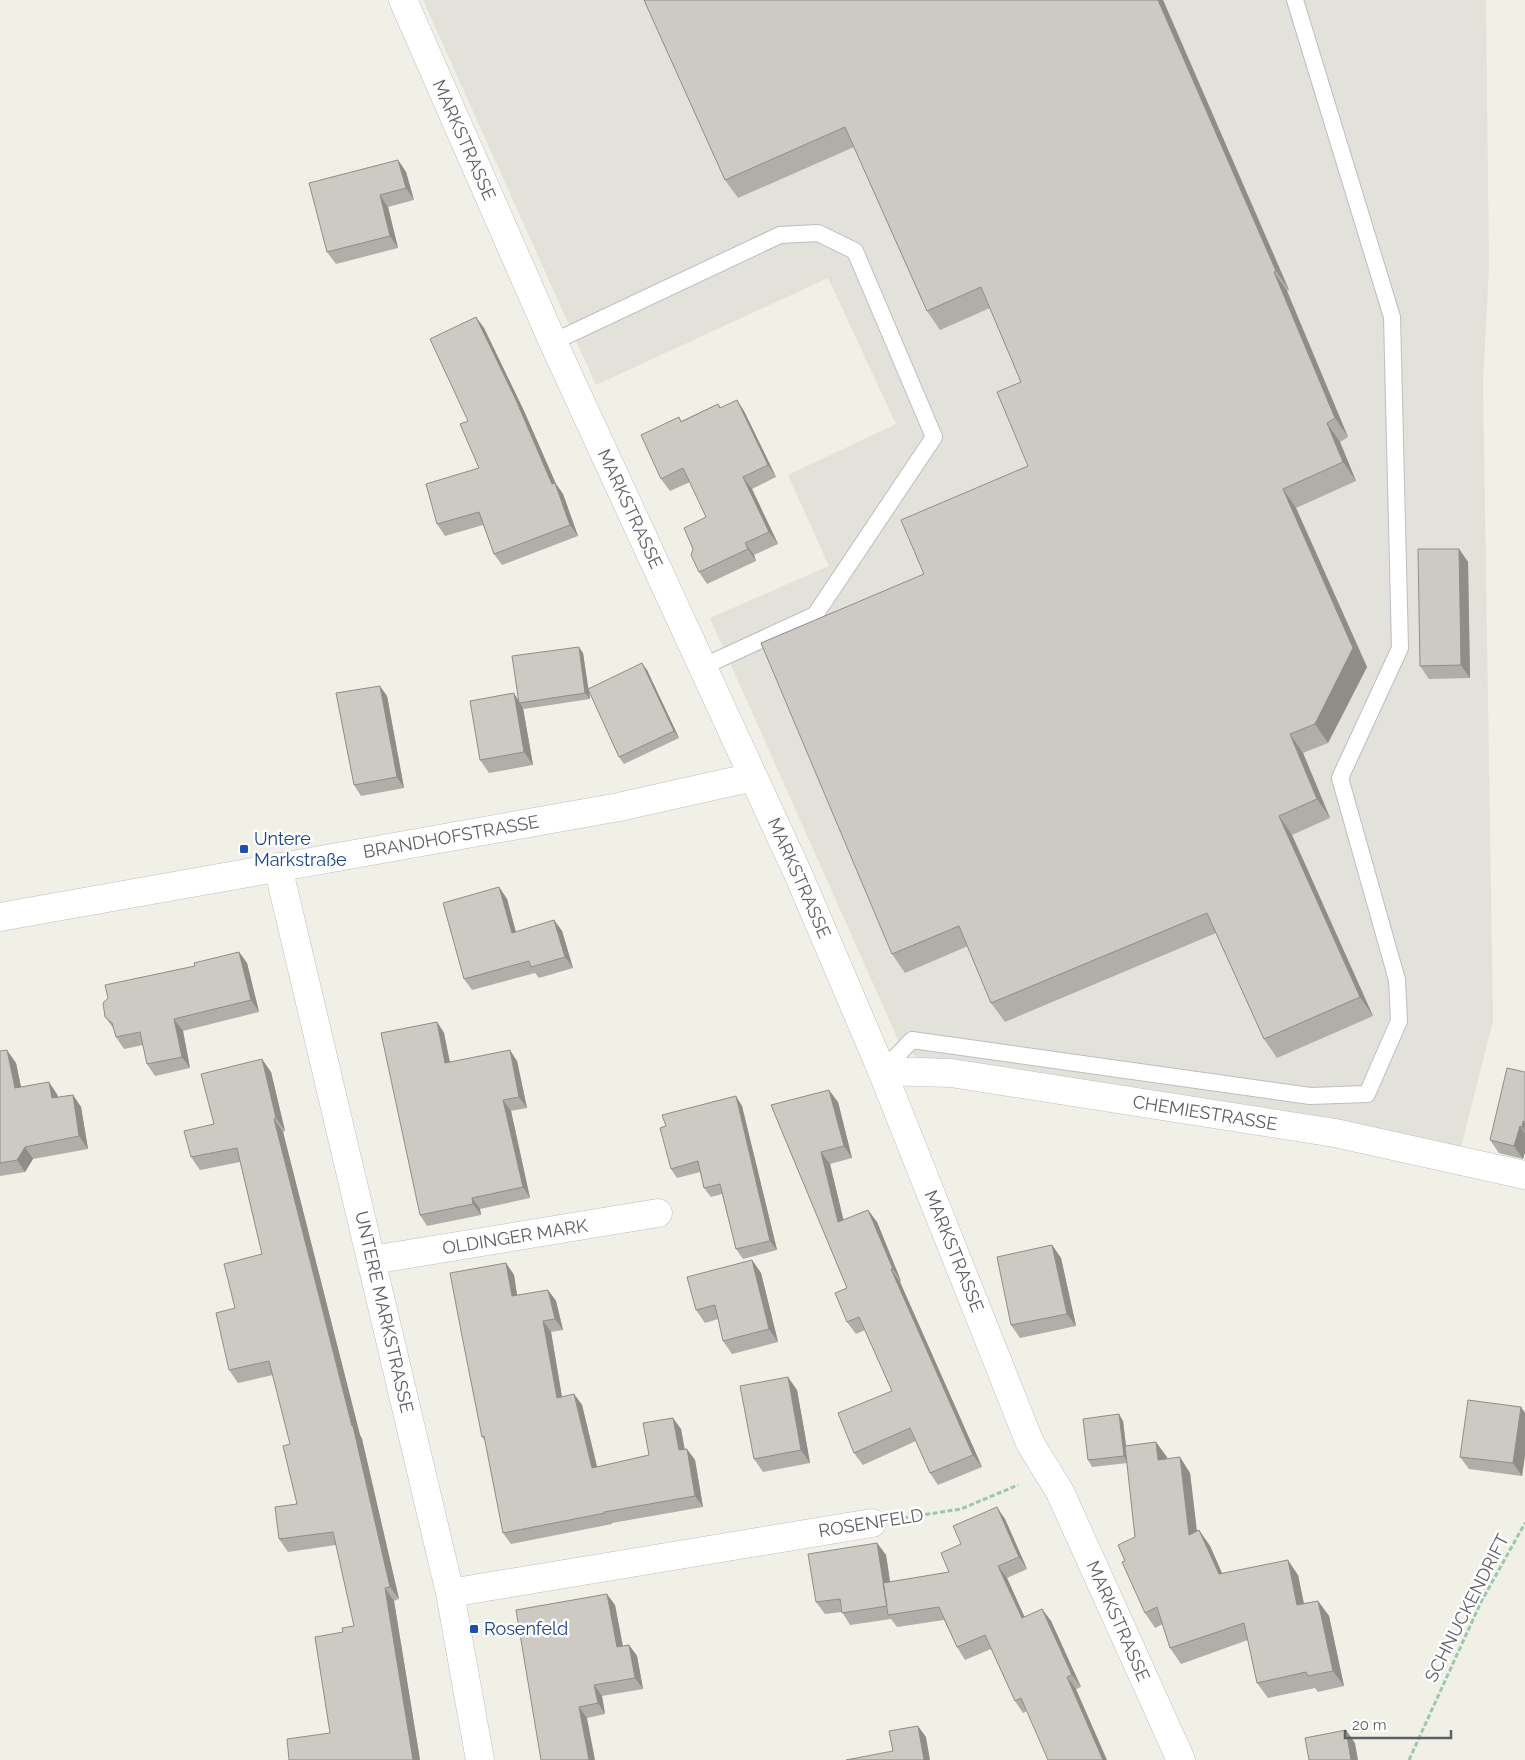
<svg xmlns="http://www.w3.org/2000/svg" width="1525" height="1760" font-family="Raleway,sans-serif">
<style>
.industrial{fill:#e2e1da}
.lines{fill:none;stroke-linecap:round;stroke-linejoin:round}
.service-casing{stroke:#bdbec5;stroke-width:18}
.minor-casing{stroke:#bdbec5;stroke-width:29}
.path{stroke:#9ac7ae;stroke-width:3;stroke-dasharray:5 2.5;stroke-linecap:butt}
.service{stroke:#fff;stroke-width:16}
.minor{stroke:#fff;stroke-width:28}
.wall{fill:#afaea8}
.shaded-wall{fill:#8f8d88}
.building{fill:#cccac3;stroke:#8f8d88}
.transit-dot{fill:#1a4fb4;stroke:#fff;stroke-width:2}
.labels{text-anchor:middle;stroke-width:5;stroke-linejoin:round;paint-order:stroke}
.street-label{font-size:18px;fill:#5e6067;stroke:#fff}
.transit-label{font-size:18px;fill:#164399;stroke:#fff;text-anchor:start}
</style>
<rect width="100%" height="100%" fill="#f0f0e6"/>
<path class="industrial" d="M423,0H1486L1489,269L1483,380L1493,1021L1461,1147L927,1065L900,1044L710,618L829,566L788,475L896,424L828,278L596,385Z"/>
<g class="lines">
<defs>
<path id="service" d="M553,342L780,235L818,233L855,251L934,437L815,615L702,667
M882,1071L912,1040L1310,1096L1367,1094L1399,1021L1397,980L1340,778L1400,648L1392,317L1295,0"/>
<path id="minor" d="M403,0L553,342L799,876L882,1071L1030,1443L1060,1492L1181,1760
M278,867L450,1593L480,1760
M0,917L619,807L753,777
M882,1071L951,1073L1335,1133L1525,1175
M372,1260L658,1213
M450,1593L872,1523"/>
</defs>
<use href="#service" class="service-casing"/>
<use href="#minor" class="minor-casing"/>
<path class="path" d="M903,1518L961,1509L1018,1485
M1409,1760L1481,1602L1525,1523"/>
<use href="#service" class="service"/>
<use href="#minor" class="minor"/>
</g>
<path class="wall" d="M644,0H1163L1289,290L1287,291L1348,437L1340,442L1356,481L1296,508L1367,667L1328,743L1303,753L1330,818L1292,835L1373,1016L1277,1058L1264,1039L1216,933L1005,1022L991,1003L968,946L905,973L892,954L924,574L1028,466L1021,382L990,308L940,330L927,311L854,147L738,198L725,180Z
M398,160L406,172L414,200L388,207L398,248L336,264L327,252Z
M476,317L484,328L524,411L556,484L563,494L578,536L502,565L494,554L483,525L445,536L437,524L479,468L468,421Z
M737,400L745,413L776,477L752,489L778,544L754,555L756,561L707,584L699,572L706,517L690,482L670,491L661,479L679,417L681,421L718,404L721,408Z
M1459,549L1468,562L1470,678L1429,679L1420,666Z
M583,653L588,689L647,670L679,738L624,764L619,757L589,690L590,699L524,709L523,708L533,765L489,773L480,760L519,701Z
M387,696L404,788L361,796L354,785Z
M499,887L507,899L516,932L554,920L562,931L573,968L539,978L535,973L472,990L464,979Z
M239,952L247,963L259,1012L183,1031L190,1068L155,1076L147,1064L143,1045L124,1049L116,1037L114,1029L105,1017L195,966Z
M437,1022L444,1033L450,1062L517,1061L527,1108L511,1111L530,1198L480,1209L481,1215L427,1226L420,1215Z
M0,1051L16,1063L21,1087L57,1094L58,1097L73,1095L81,1107L88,1149L33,1159L25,1172L0,1176Z
M271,1072L285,1131L283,1132L360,1435L362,1439L399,1599L394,1601L420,1760H289L330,1733L343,1632L354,1626L336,1545L288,1552L279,1539L297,1504L290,1444L273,1375L238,1383L229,1370L235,1308L262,1254L240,1162L200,1170L191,1157L214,1124Z
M1525,1072V1152L1523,1159L1499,1153L1490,1140Z
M838,1102L852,1158L830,1164L843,1220L868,1210L877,1222L901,1281L900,1282L982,1467L938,1485L930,1473L916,1441L863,1465L854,1453L892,1391L865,1330L856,1334L847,1322V1288L771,1105Z
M742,1106L777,1250L743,1259L736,1249L722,1194L711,1197L704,1188L700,1172L677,1178L671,1169Z
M1052,1245L1061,1258L1076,1326L1020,1338L1011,1325Z
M752,1260L761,1273L778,1342L732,1354L723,1341L718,1319L705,1323L696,1310Z
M506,1263L514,1275L517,1295L548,1290L556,1301L563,1330L551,1332L562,1397L574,1394L582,1405L597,1467L649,1455L681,1429L684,1449L695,1460L703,1507L612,1523V1524L511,1544L503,1533L485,1441L482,1437Z
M797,1390L810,1463L763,1472L754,1459Z
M1521,1407L1525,1413V1455L1522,1476L1469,1469L1460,1457Z
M1123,1421L1126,1446L1167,1457V1459L1190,1473L1197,1531L1199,1530L1210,1546L1222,1573L1298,1575L1304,1603L1318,1601L1329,1616L1344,1686L1318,1692L1315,1688L1268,1698L1257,1683L1248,1640L1181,1664L1170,1648L1163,1624L1155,1628L1145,1613L1125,1561L1135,1537L1127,1463L1092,1467L1088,1460Z
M1005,1519L1027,1569L1007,1578L1024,1617L1042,1609L1051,1621L1081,1687L1023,1713L1015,1701L991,1649L965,1660L957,1647L944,1620L897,1627L891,1619L850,1625L842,1612L825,1614L816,1602L877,1543L886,1555L890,1582L949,1572L961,1544Z
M615,1605L623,1646L629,1645L637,1656L643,1689L602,1696L605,1714L587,1718L541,1760Z"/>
<path class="shaded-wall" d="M1158,0H1163L1289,290L1276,271Z
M398,160L406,172L414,200L406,188Z
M380,195L388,207L398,248L390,236Z
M1274,272L1287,291L1348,437L1335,418Z
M476,317L484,328L524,411L556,484L563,494L578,536L570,525Z
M737,400L745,413L776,477L768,465Z
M1327,423L1340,442L1356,481L1343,462Z
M743,477L752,489L778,544L769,532Z
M1283,489L1296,508L1367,667L1328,743L1315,724Z
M745,543L754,555L756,561L748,549Z
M1459,549L1468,562L1470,678L1461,665Z
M579,647L583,653L590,699L585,693Z
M642,663L647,670L679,738L674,731Z
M380,686L387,696L404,788L397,777Z
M514,693L523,708L533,765L524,752Z
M1290,734L1303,753L1330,818L1317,799Z
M1279,816L1292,835L1373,1016L1360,997Z
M499,887L507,899L519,944L512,933Z
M554,920L562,931L573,968L565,957Z
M239,952L247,963L259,1012L251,1000Z
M174,1019L183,1031L190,1068L182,1057Z
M437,1022L444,1033L452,1074L445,1063Z
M7,1050L16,1063L24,1101L15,1088Z
M510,1050L517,1061L527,1108L519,1097Z
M262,1059L271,1072L285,1131L276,1118Z
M49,1082L57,1094L61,1110L52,1098Z
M829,1090L838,1102L852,1158L844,1146Z
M73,1095L81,1107L88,1149L79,1136Z
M736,1096L742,1106L777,1250L770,1241Z
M503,1100L511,1111L530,1198L523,1187Z
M274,1119L283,1132L360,1435L362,1439L399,1599L390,1587L352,1426Z
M1523,1121L1525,1124V1132L1522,1127Z
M1520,1126L1525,1134V1152L1523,1159L1514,1146Z
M25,1147L33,1159L25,1172L17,1160Z
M821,1152L830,1164L847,1234L838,1222Z
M472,1198L480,1209L481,1215L473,1204Z
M868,1210L877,1222L901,1281L893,1269Z
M1052,1245L1061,1258L1076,1326L1067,1314Z
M752,1260L761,1273L778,1342L769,1329Z
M506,1263L514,1275L519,1308L512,1296Z
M891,1269L900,1282L982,1467L973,1455Z
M548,1290L556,1301L563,1330L555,1319Z
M543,1321L551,1332L564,1409L557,1398Z
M788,1377L797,1390L810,1463L801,1450Z
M574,1394L582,1405L600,1479L592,1468Z
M1521,1407L1525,1413V1455L1522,1476L1513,1463Z
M1119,1414L1123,1421L1128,1463L1124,1456Z
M673,1418L681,1429L687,1461L679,1450Z
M1156,1442L1167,1457L1169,1475L1158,1460Z
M687,1449L695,1460L703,1507L695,1496Z
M1180,1457L1190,1473L1199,1550L1189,1535Z
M997,1507L1005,1519L1027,1569L1019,1557Z
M1199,1530L1210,1546L1229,1589L1219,1574Z
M877,1543L886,1555L895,1614L887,1606Z
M1288,1560L1298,1575L1307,1620L1297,1605Z
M998,1566L1007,1578L1031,1631L1022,1618Z
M385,1588L394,1601L420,1760H413Z
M607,1594L615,1605L625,1658L617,1647Z
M1318,1601L1329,1616L1344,1686L1333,1671Z
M1042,1609L1051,1621L1081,1687L1072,1675Z
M629,1645L637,1656L643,1689L635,1678Z
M1067,1677L1076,1689L1107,1760H1103Z
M594,1685L602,1696L605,1714L598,1703Z
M579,1707L587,1718L595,1760H589Z
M918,1726L926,1737L930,1760H924Z
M1346,1730L1355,1743L1358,1760H1351Z"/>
<path class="building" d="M644,0H1158L1276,271L1274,272L1335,418L1327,423L1343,462L1283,489L1353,648L1315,724L1290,734L1317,799L1279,816L1360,997L1264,1039L1207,913L991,1003L959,926L892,954L761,643L924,574L901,520L1028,466L997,392L1021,382L981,287L927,311L845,127L725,180Z
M398,160L406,188L380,195L390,236L327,252L309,183Z
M476,317L516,400L552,484L555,483L570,525L494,554L479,512L437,524L426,484L479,468L460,424L468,421L430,339Z
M737,400L768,465L743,477L769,532L745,543L748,549L699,572L691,555L693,549L684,528L706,517L683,468L661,479L641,435L679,417L681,422L718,404L720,408Z
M1418,549H1459L1461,665L1420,666Z
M579,647L585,693L519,703L512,656Z
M642,663L674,731L619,757L588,689Z
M380,686L397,777L354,785L336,693Z
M514,693L524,752L480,760L470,701Z
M499,887L512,933L554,920L565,957L531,967L529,961L464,979L443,903Z
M239,952L251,1000L174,1019L182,1057L147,1064L140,1032L116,1037L112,1023L105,1017L103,1003L108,998L105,985L195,966L194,963Z
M437,1022L445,1063L510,1050L519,1097L503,1100L523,1187L472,1198L473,1204L420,1215L381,1033Z
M7,1050L15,1088L49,1082L52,1098L73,1095L79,1136L25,1147L17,1160L0,1163V1051Z
M262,1059L276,1118L274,1119L352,1426H353L390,1587L385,1588L413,1760H289L287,1739L330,1733L315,1637L343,1632L342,1628L354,1626L333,1532L279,1539L275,1507L297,1504L283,1446L290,1444L269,1361L229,1370L216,1313L235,1308L224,1264L262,1254L237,1148L191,1157L184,1131L214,1124L201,1074Z
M1507,1068L1525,1072V1122L1523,1121L1522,1127L1520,1126L1514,1146L1490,1140Z
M829,1090L844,1146L821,1152L838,1222L868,1210L893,1269H891L973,1455L930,1473L910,1428L854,1453L838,1413L892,1391L859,1317L847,1322L835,1293L847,1288L771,1105Z
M736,1096L770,1241L736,1249L720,1184L704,1188L698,1161L671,1169L660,1128L666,1126L662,1115Z
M1052,1245L1067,1314L1011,1325L997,1257Z
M752,1260L769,1329L723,1341L715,1305L696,1310L687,1277Z
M506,1263L512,1296L548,1290L555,1319L543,1321L557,1398L574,1394L592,1468L649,1455L643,1423L673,1418L679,1450L687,1449L695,1496L604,1512L605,1513L503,1533L484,1436L482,1437L462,1336L450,1273Z
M788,1377L801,1450L754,1459L740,1386Z
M1468,1400L1521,1407L1513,1463L1460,1457Z
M1119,1414L1124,1456L1088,1460L1083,1419Z
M1156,1442L1158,1460L1180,1457L1189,1535L1199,1530L1219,1574L1288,1560L1297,1605L1318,1601L1333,1671L1308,1676L1306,1672L1257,1683L1244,1623L1170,1648L1157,1607L1145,1613L1122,1562L1125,1561L1118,1545L1135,1537L1125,1446Z
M997,1507L1019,1557L998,1566L1022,1618L1042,1609L1072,1675L1067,1677L1103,1760H1048L1021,1698L1015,1701L985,1635L957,1647L939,1607L888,1615L883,1583L949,1572L941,1553L961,1544L953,1526Z
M877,1543L887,1606L842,1613L840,1599L816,1602L808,1554Z
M607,1594L617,1647L629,1645L635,1678L594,1685L598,1703L579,1707L589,1760H541L516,1610Z
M918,1726L924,1760H846L893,1751L889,1731Z
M1346,1730L1351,1760H1309L1305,1738Z"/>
<g class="transit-dot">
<rect x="239" y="844" width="10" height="10" rx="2.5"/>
<rect x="469" y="1624" width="10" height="10" rx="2.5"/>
</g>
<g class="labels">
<g class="street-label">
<text transform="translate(464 140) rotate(66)" y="6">MARKSTRASSE</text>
<text transform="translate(630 509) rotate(65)" y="6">MARKSTRASSE</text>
<text transform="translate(451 837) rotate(-10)" y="6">BRANDHOFSTRASSE</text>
<text transform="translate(799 878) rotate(66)" y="6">MARKSTRASSE</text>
<text transform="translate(1205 1113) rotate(9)" y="6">CHEMIESTRASSE</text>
<text transform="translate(515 1237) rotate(-9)" y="6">OLDINGER MARK</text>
<text transform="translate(954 1251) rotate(68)" y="6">MARKSTRASSE</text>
<text transform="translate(384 1312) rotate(77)" y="6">UNTERE MARKSTRASSE</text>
<text transform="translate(871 1523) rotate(-9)" y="6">ROSENFELD</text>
<text transform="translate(1467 1608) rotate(-63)" y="6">SCHNUCKENDRIFT</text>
<text transform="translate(1118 1621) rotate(66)" y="6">MARKSTRASSE</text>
</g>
<g class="transit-label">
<text x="254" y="845">Untere<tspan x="254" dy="21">Markstraße</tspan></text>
<text x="484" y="1635">Rosenfeld</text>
</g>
</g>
<path d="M1345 1730v8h106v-8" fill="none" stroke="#5e6067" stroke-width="2.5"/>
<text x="1352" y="1730" font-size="15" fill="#5e6067" stroke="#ffffff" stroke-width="4" paint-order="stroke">20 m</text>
</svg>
